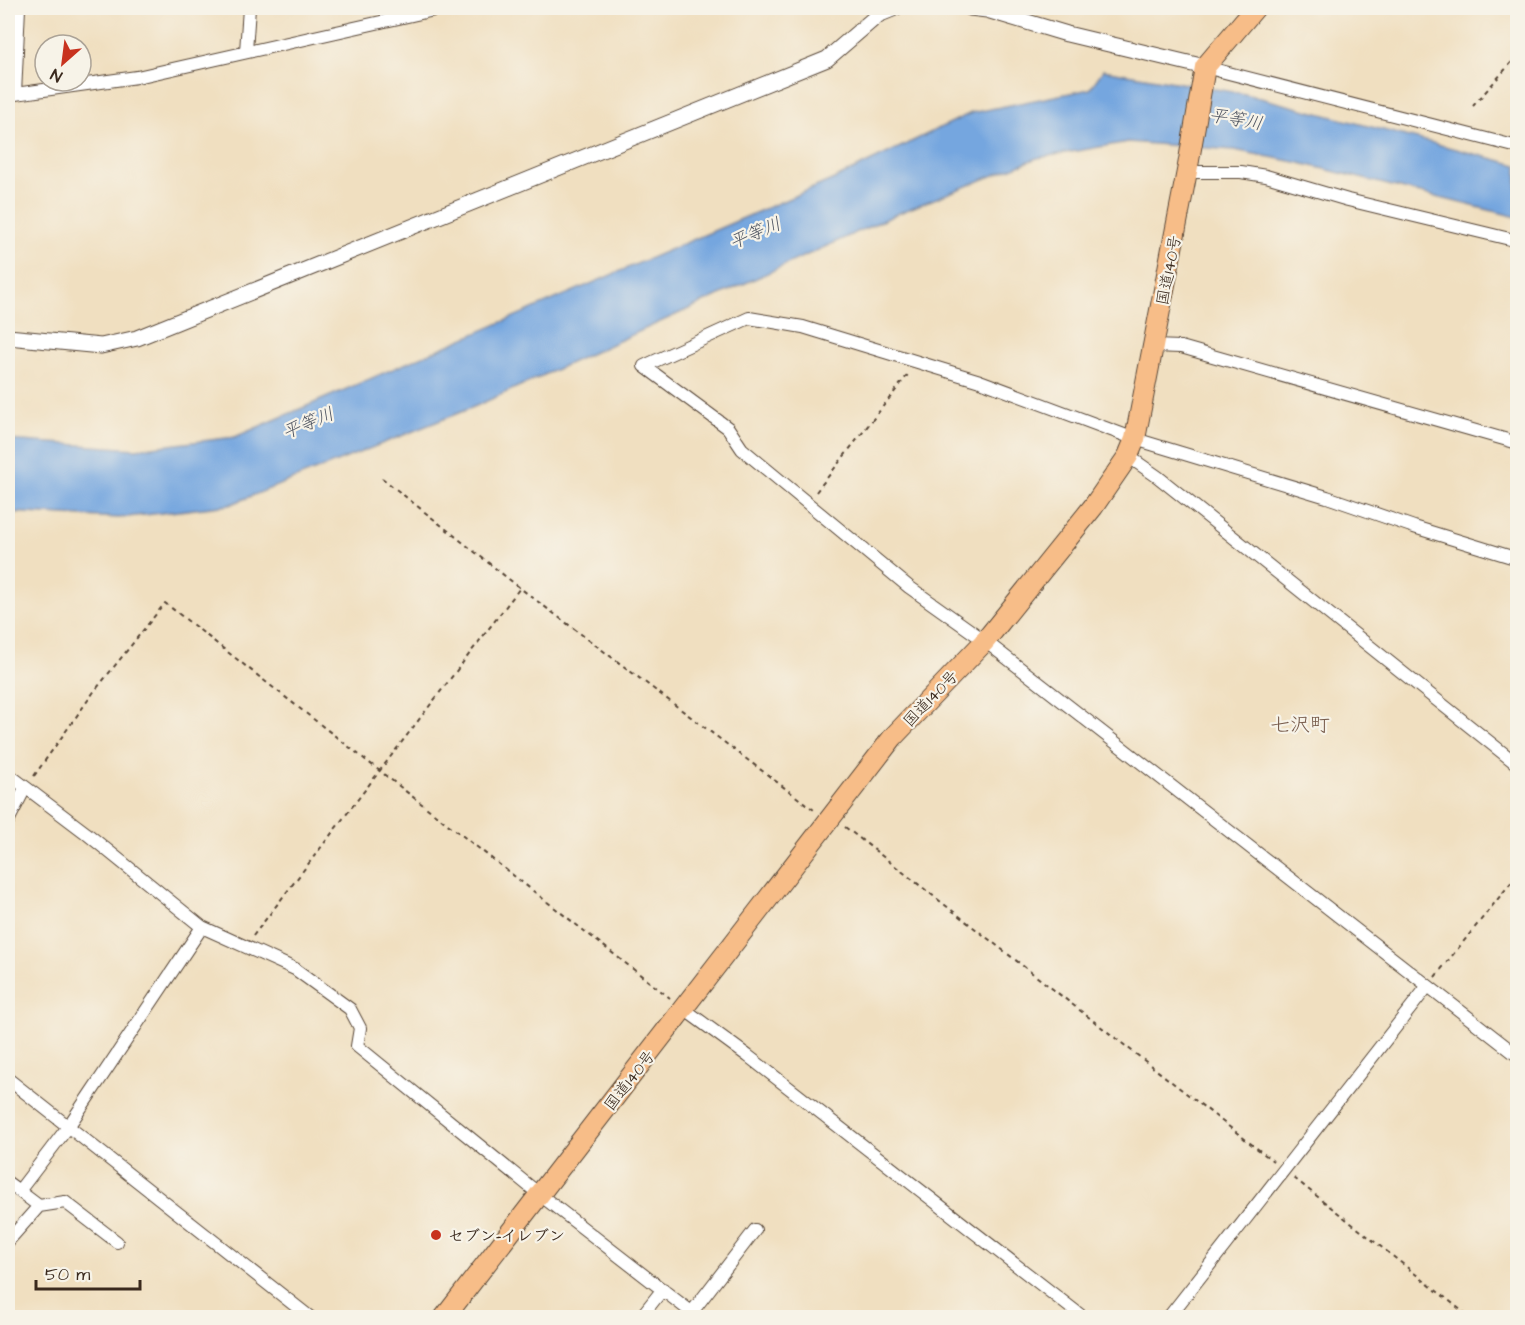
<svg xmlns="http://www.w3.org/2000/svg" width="1525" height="1325" font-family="'Architects Daughter','Klee One',sans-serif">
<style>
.water{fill:#74a6df;stroke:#58687e;stroke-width:1.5}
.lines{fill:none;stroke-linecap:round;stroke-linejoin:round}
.minor-casing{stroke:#564536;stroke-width:14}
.tertiary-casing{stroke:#564536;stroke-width:17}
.trunk-casing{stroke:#564536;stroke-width:22}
.path{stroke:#564536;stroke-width:2;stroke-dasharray:4.5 4.5;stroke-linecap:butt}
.minor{stroke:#fff;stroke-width:12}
.tertiary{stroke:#fff;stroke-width:15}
.trunk{stroke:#f7bd88;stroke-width:20}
.poi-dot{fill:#c8321e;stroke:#f7f3e8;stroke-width:2}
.labels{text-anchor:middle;stroke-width:4.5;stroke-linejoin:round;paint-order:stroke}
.street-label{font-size:16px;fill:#3b2a1e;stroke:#f7f3e8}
.poi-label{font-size:16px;font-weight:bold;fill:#3b2a1e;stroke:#f7f3e8;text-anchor:start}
.water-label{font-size:18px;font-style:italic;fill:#4f5562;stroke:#f7f3e8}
.quarter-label{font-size:20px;fill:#765a4a;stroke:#f7f3e8}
</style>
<rect width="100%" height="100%" fill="#f7f3e8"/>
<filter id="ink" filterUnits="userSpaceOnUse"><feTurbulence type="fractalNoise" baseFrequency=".0167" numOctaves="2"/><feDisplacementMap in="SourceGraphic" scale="12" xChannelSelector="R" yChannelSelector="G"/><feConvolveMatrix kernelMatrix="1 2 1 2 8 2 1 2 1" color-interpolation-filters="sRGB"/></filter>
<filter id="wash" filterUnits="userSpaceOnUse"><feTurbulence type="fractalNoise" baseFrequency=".008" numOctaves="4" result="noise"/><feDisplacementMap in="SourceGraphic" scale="24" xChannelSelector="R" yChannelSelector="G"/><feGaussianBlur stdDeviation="1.35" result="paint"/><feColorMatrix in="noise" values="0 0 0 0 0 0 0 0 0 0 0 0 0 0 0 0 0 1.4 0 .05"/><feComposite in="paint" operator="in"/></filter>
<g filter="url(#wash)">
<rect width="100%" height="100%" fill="#f0dfc0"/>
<path class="water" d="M1103,70L1245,94L1517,165V217L1300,163L1234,150L1128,142L1037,158L899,213L476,406L229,505L119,518L8,512V440L136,449L235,437L834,179L971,113L1090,89Z"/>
</g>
<g filter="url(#ink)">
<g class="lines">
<defs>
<path id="minor" d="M246,51L249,8
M1205,67L1518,147
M15,94L19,8
M8,95L137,77L443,8
M1187,172H1241L1266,176L1348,200L1518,241
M1153,346L1181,347L1518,443
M1128,456L1158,477L1518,765
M1518,559L1414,527L1327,497L1135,439L980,381L803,327L749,318L644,366L728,428L742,449L909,587L985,641L1518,1056
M8,774L86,833L202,927L295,969L350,1009L360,1028L357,1046L539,1194L699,1318
M8,821L25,788
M684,1009L748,1056L1084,1318
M8,1079L311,1318
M8,1183L19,1191
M39,1206L65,1202L117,1242
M8,1241L39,1206L19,1191L68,1127L202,927
M692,1312L755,1230
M640,1318L663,1289
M1168,1318L1427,987"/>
<path id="tertiary" d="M970,8L987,10L1067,34L1205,67
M8,337L101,346L137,338L827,59L878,15L895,8"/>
<path id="trunk" d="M444,1318L893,737L985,641L1093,507L1128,456L1135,439L1188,166L1205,67L1255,8"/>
</defs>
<use href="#minor" class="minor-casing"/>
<use href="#tertiary" class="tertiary-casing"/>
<use href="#trunk" class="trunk-casing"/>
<path class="path" d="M1473,106L1518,55
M382,478L520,588L814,810
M816,492L910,372
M34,776L93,693L165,603L670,998
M845,827L1273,1161
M253,936L520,588
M1435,977L1518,874
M1294,1178L1471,1318"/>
<use href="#minor" class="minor"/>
<use href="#tertiary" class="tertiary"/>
<use href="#trunk" class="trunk"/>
</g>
</g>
<circle class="poi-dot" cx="436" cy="1235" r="6"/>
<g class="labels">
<g class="street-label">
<text transform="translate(1168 270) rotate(-79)" y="6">国道140号</text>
<text transform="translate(930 698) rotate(-46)" y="6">国道140号</text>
<text transform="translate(629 1080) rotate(-52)" y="6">国道140号</text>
</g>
<g class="poi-label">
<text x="448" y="1241">セブン-イレブン</text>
</g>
<g class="water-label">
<text transform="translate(1236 119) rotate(10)" y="6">平等川</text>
<text transform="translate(755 233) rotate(-23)" y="6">平等川</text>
<text transform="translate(308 423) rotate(-23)" y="6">平等川</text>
</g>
<g class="quarter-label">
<text x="1300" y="731">七沢町</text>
</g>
</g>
<rect width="1525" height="1325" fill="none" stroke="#f7f3e8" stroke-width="30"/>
<g transform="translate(63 63) rotate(208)"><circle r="28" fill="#f7f3e8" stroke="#aca397" stroke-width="1.5"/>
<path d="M0-4.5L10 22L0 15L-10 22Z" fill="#c8321e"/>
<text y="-9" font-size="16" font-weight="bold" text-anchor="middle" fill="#3b2a1e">N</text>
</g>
<path d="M36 1280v9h104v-9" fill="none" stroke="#3b2a1e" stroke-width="3"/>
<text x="45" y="1280" font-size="18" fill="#3b2a1e" stroke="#f7f3e8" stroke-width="4.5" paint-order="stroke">50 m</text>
</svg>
